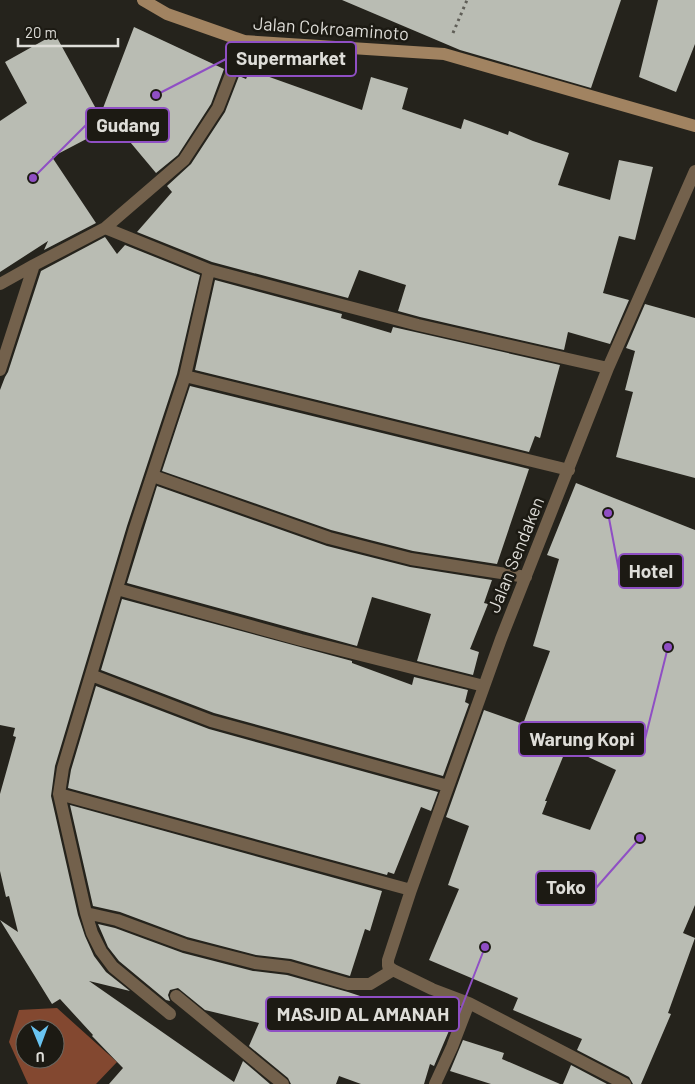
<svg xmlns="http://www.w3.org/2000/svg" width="695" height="1084" font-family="Barlow,sans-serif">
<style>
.forest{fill:#834830;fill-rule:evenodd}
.building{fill:#b9bcb3;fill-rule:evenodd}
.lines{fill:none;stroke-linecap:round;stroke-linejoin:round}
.path{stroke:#5f5e57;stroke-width:3;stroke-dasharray:2.5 4;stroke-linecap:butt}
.street{stroke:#73614c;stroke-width:12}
.secondary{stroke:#a18361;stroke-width:12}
.labels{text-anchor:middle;stroke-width:5;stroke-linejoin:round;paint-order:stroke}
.street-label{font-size:18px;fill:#deddd8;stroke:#1c1a13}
.leader{fill:none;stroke:#8f4fc4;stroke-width:2}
.callout-dot{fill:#8f4fc4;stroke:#1c1a13;stroke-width:2}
.callout{fill:#1c1a13;stroke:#8f4fc4;stroke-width:2}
.callout-label{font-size:19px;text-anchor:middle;font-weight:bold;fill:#deddd8}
</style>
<rect width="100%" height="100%" fill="#25231c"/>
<path class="forest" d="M57,1008L117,1062L96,1084H28L9,1042L19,1010ZM25,1029H55V1059H25Z"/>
<path class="building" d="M342,0H621L591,88L460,50Z
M658,0H695V44L676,92L639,77Z
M134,27L224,69L211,104L178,155L156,173L115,124L52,157L96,223L44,250L48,241L0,272V121L27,103L5,62L55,34L100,116Z
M250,70L362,110L371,77L408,88L402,109L461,129L464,119L508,135L509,131L533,141L569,153L558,185L610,200L619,160L653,167L635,240L619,236L603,293L629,300L610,344L568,332L564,350L420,317L398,311L406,285L359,270L348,298L212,262L137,232L172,192L167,186L191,164L225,112L239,76L246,79Z
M105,237L117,254L125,245L200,275L177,374L127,526L55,766L51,796L78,915L85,936L94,956L106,972L130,991L89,981L234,1082L243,1061L270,1084H109L123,1068L92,1036L93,1035L60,999L52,1004L0,920L18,932L9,896L6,897L0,871V794L16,737L13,736L15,728L0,725V390L5,377L8,372L41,271Z
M215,280L342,314L341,318L391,333L393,327L560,365L540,438L535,436L529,452L195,370Z
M645,304L695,318V478L616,457L633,392L625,390L635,351L626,348Z
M190,386L529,469L497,564L413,551L331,530L162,471Z
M576,483L695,530V905L683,933L695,938L668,1013L671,1014L641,1084H633L629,1077L577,1050L582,1039L513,1010L518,998L429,960L459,889L448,885L469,826L446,817L484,710L523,724L550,651L533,646L559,559L547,555ZM567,747L616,770L590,830L542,814L547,801H545Z
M157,486L327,546L410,567L492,580L484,603L488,604L470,649L479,652L473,675L417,661L431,614L372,597L357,646L127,583Z
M122,599L352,661V663L412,685L414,677L468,690L465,702L469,704L443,776L214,713L101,670Z
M96,686L209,729L438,792L431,811L421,807L394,874L388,872L387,875L68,788L71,770Z
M70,805L382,891L370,931L365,929L350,976L291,959L256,955L187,937L120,912L93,906Z
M98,924L115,928L183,953L253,971L287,975L348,992L451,1026L434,1066L430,1064L424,1084H361L339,1076L336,1084H291L288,1078L249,1046L259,1023L205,1010L178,988L170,990L168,995L170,1001L166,1000L119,961L108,947Z
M463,1040L504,1053L502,1059L560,1084H491L450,1071Z
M571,1065L607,1084H563Z"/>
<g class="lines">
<path class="path" d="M453,33L467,0"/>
<path class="street" d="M105,228L209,270L418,325L608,368
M0,284L34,265L105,228L184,160L218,108L244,41
M0,370L34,265
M185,376L569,470
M153,476L329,538L411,559L526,577
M117,589L301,640L484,686
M91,675L211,721L448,786
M59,794L411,890
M86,913L117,920L185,945L255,963L289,967L348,984H370L393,970
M176,996L283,1084
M170,1014L113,967L101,951L92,933L86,913L59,794L63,768L135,528L185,376L209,270
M435,1084L452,1047L469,1003
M625,1084L469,1003L432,989L393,970L388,966V960L411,890L501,639L608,368L695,171"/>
<path class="secondary" d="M143,0L167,14L244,41L444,54L695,126"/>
</g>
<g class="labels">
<g class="street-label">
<text transform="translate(331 29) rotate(4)" y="6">Jalan Cokroaminoto</text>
<text transform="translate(516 555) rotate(-68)" y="6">Jalan Sendaken</text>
</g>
</g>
<path class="leader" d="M156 95L226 59M33 178L86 125M608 513L619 571M668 647L645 739M640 838L596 888M485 947L459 1014"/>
<g class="callout-dot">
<circle cx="156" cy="95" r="5"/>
<circle cx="33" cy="178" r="5"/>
<circle cx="608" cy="513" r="5"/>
<circle cx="668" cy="647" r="5"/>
<circle cx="640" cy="838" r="5"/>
<circle cx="485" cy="947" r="5"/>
</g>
<g class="callout">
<rect x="226" y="42" width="130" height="34" rx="5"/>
<rect x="86" y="108" width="83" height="34" rx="5"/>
<rect x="619" y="554" width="64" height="34" rx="5"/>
<rect x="519" y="722" width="126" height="34" rx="5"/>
<rect x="536" y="871" width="60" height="34" rx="5"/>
<rect x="266" y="997" width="193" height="34" rx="5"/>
</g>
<g class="callout-label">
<text x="291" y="65">Supermarket</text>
<text x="128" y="132">Gudang</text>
<text x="651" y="578">Hotel</text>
<text x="582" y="746">Warung Kopi</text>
<text x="566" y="894">Toko</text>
<text x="363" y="1021">MASJID AL AMANAH</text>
</g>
<g transform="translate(40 1044) rotate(179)"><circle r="24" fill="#1c1a13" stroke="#6a6862"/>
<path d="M0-4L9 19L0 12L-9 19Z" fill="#69c4f1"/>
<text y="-8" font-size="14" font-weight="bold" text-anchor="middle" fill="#deddd8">U</text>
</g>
<path d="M18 38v8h100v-8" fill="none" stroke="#deddd8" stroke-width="2.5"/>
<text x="25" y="38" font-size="15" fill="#deddd8" stroke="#1c1a13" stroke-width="4" paint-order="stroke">20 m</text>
</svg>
